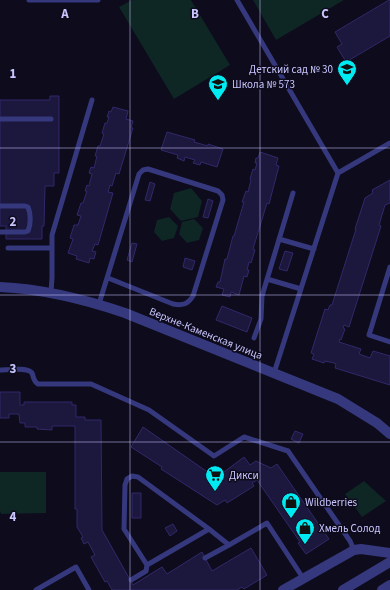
<svg xmlns="http://www.w3.org/2000/svg" width="390" height="590" font-family="'Source Sans 3',sans-serif">
<style>
.green{fill:#0e2624}
.building{fill:#1c173d;stroke:#31296a}
.lines{fill:none;stroke-linecap:round;stroke-linejoin:round}
.service{stroke:#35387c;stroke-width:5}
.minor{stroke:#35387c;stroke-width:10}
.tertiary{stroke:#35387c;stroke-width:10}
.grid{fill:none;stroke:#c9c6ff;stroke-width:1;stroke-opacity:0.55}
.labels{text-anchor:middle;stroke-width:3;stroke-linejoin:round;paint-order:stroke}
.poi-label{font-size:11px;fill:#c9c6ff;stroke:#0d0b1c;text-anchor:start}
.street-label{font-size:11px;fill:#c9c6ff;stroke:#0d0b1c}
.grid-label{font-size:13px;text-anchor:middle;font-weight:bold;fill:#c9c6ff;stroke:#0d0b1c;stroke-width:3;stroke-linejoin:round;paint-order:stroke}
</style>
<rect width="100%" height="100%" fill="#0d0b1c"/>
<path class="green" d="M132,0H191L230,65L174,99L119,7Z
M253,0H344L276,40Z
M191,188L202,201L198,217L181,221L170,209L174,193Z
M169,217L178,226L174,238L162,241L154,232L157,220Z
M194,219L203,228L199,240L187,243L179,234L182,222Z
M0,472H46V513L1,514L0,511Z
M364,481L386,501L362,517L345,494Z"/>
<path class="building" d="M389,0H390V36L346,62L337,47L342,44L335,32Z
M50,96H59V173H54V186H45L44,226H42V239H6V226H0V100H50Z
M113,107L128,111L126,119L133,121L131,128H133L119,174L116,173L112,186L110,185L108,192L113,193L98,245L95,244L92,251L96,252L94,259L90,258L89,263L76,259L77,256L68,253L73,239L70,238L74,225H78L81,216L77,215L81,203H83L87,191H85L87,185L89,186L92,174L89,173L91,167L94,168L97,156H95L98,146H100L104,134L102,133L105,123H107L109,117H107L109,111L111,112Z
M167,132L195,140L194,142L208,146V144L223,149L217,167L201,162L200,165L193,163L195,160L185,157L184,161L177,158L178,155L161,150Z
M260,152L278,158L276,165L279,166L269,204L267,203L253,249L255,250L251,263L249,262L247,270H249L247,277L244,276L239,295L231,292L230,297L222,295L224,289L216,287L218,282H220L225,259H227L233,236H234L244,202H242L246,191L248,192L251,180L250,179L253,169L255,170L257,163H255L256,158H258Z
M390,180V203L385,205L379,225L381,226L349,327L344,325L343,328L345,329L341,340L340,339L339,342L361,349L359,354L370,358L373,351L390,356V385L335,368L336,364L334,363L325,361L324,363L312,359L314,354L311,353L325,309L328,310L330,305H332L356,229H355L365,198L373,193L372,190Z
M150,182L155,184L150,201L145,200Z
M208,199L213,201L208,218L203,217Z
M132,243L137,244L132,262L127,260Z
M285,251L293,253L287,271L279,269Z
M185,258L195,261L192,270L183,267Z
M222,306L252,318L247,332L216,320Z
M0,392H20V405H24V402H72V405H76V417H85V420H101L102,530L133,585L162,567L167,574L202,552L212,571L251,548L267,575L244,589L242,587L237,590H112L107,581L105,582L91,557L95,555L88,542L84,544L81,538L83,537L77,527V509H75V426H52V430L37,429V427H25V423H20L19,414H9V418H0Z
M143,427L216,478L244,457L250,465L256,461L271,468L277,464L329,539L306,554L298,543L300,542L257,480L252,483L254,486L227,503L225,500L217,505L161,469L162,467L131,447Z
M295,431L303,434L299,443L291,439Z
M132,493H141V518H132Z
M173,524L177,531L170,536L165,528Z"/>
<g class="lines">
<path class="service" d="M29,0H98
M237,0L338,173L274,373
M0,119H51
M338,173L390,143
M0,206H25L28,207C31,214 31,224 28,231L25,232H0
M279,239L314,249
M8,248H52
M390,267L369,335L390,342
M267,279L301,289
M51,292L52,278V235L92,100
M99,304L139,174L143,170L148,169L218,191L222,195L223,200L193,296C188,304 183,306 173,304L108,278
M254,338L261,319L262,296L293,193
M0,370C7,370 28,367 32,373C34,378 33,381 38,384H91L149,410L214,456L244,437L288,451L350,541L354,550
M205,558L229,545
M147,565L124,529L125,485L127,479L132,476L138,477L209,529
M131,580L146,571L147,565L209,529L229,545L267,523L303,578
M36,590L76,567L89,590"/>
<path class="minor" d="M0,287C44,289 84,299 125,313L338,399L377,423L390,434
M283,590L354,550L361,549L390,553"/>
<path class="tertiary" d="M343,590L390,562
M382,590L390,585"/>
</g>
<path class="grid" d="M130,0V590M260,0V590M0,148H390M0,295H390M0,442H390"/>
<defs>
<symbol id="school-pin" viewBox="-11 -11 22 30"><path d="M0 17L-7.5 6A9.5 9.5 0 1 1 7.5 6Z" fill="#00eaf1" stroke="#0d0b1c"/><path d="M0-5L7-2L0 1L-7-2ZM-4 1L0 2.5L4 1V4Q0 6-4 4Z" fill="#111"/></symbol>
<symbol id="supermarket-pin" viewBox="-11 -11 22 30"><path d="M0 17L-7.5 6A9.5 9.5 0 1 1 7.5 6Z" fill="#00eaf1" stroke="#0d0b1c"/><path d="M-6-5.5h2.5l.6 2H6L4.5 2H-2.5L-4.4-4H-6ZM-1.5 3.2a1.3 1.3 0 1 0 .1 0ZM3 3.2a1.3 1.3 0 1 0 .1 0Z" fill="#111"/></symbol>
<symbol id="shop-pin" viewBox="-11 -11 22 30"><path d="M0 17L-7.5 6A9.5 9.5 0 1 1 7.5 6Z" fill="#00eaf1" stroke="#0d0b1c"/><path d="M-5-2.5h2.3a2.7 3.5 0 0 1 5.4 0H5L5.5 6h-11ZM-1.5-2.5h3a1.5 2.3 0 0 0-3 0Z" fill="#111"/></symbol>
</defs>
<g fill-rule="evenodd">
<use href="#school-pin" x="336" y="58" width="22" height="30"/>
<use href="#school-pin" x="207" y="73" width="22" height="30"/>
<use href="#supermarket-pin" x="204" y="464" width="22" height="30"/>
<use href="#shop-pin" x="280" y="491" width="22" height="30"/>
<use href="#shop-pin" x="294" y="517" width="22" height="30"/>
</g>
<g class="labels">
<g class="poi-label">
<text x="333" y="73" text-anchor="end">Детский сад № 30</text>
<text x="232" y="88">Школа № 573</text>
<text x="229" y="479">Дикси</text>
<text x="305" y="506">Wildberries</text>
<text x="319" y="532">Хмель Солод</text>
</g>
<g class="street-label">
<text transform="translate(206 333) rotate(22)" y="4">Верхне-Каменская улица</text>
</g>
</g>
<g class="grid-label">
<text x="65" y="18">A</text>
<text x="195" y="18">B</text>
<text x="325" y="18">C</text>
<text x="13" y="78">1</text>
<text x="13" y="226">2</text>
<text x="13" y="373">3</text>
<text x="13" y="521">4</text>
</g>
</svg>
